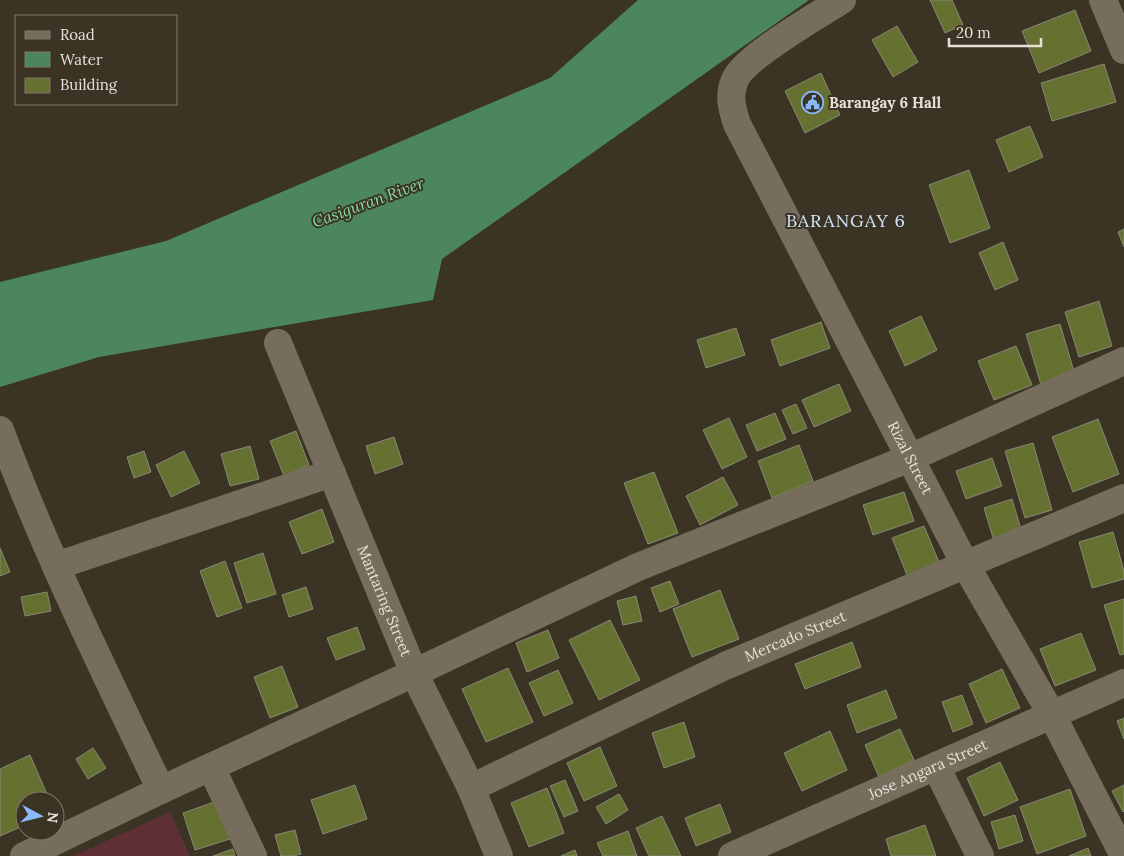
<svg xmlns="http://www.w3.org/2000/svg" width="1124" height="856" font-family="Lora,serif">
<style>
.green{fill:#5e2f34}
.water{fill:#4c865d}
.building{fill:#667131;stroke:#858977}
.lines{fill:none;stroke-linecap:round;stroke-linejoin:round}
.street{stroke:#766d5c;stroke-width:28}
.labels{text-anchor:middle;stroke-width:4;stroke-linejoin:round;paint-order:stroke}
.poi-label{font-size:15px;font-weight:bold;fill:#e6e1d8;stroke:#3b3324;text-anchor:start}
.street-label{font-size:15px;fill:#e6e1d8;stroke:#3b3324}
.water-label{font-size:16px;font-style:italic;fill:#87dc9f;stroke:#3b3324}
.quarter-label{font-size:18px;letter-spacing:1px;fill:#d2e5fe;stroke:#3b3324}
</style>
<rect width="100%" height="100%" fill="#3b3324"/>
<path class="green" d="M170,812L190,856H73Z"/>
<path class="water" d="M638,0H809L442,259L433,300L99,357L0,387V282L166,241L550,78Z"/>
<path class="building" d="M930,0H952L963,25L945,33Z
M1075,10L1091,51L1039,73L1022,31Z
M897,26L918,62L893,77L872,40Z
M1104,64L1116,102L1052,121L1041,83Z
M821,73L840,115L805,133L785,91Z
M1030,126L1043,157L1009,172L996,140Z
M969,170L990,228L950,243L929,185Z
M1124,229V247L1118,232Z
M1003,242L1018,280L995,290L979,253Z
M1099,301L1112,346L1079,357L1065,312Z
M921,316L937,350L905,366L889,331Z
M821,322L830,348L780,366L771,340Z
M1060,324L1075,375L1041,385L1026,334Z
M736,328L745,355L706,368L697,340Z
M1016,346L1032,385L994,400L978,361Z
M839,384L851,411L814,427L802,400Z
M796,404L807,428L793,434L782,410Z
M775,413L786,439L757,451L746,425Z
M729,418L747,457L722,469L703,430Z
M1098,419L1119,474L1073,492L1052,437Z
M296,431L309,465L284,476L270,441Z
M394,437L403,464L375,474L366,446Z
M1033,443L1052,510L1025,518L1005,451Z
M799,445L813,481L772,498L758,461Z
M250,446L259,479L230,486L221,454Z
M144,451L151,472L134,478L127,457Z
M184,451L200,483L171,497L156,465Z
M992,458L1002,486L966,499L956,471Z
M654,472L678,533L648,544L624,483Z
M723,477L738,505L700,525L686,496Z
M904,492L914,521L873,535L863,505Z
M1012,499L1022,533L994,541L984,508Z
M322,509L334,542L302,554L289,522Z
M924,526L941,567L909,580L892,538Z
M1113,532L1124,571V579L1092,588L1079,542Z
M0,548L10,572L0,576Z
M263,553L276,594L247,603L234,563Z
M225,561L242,608L217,617L200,571Z
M670,581L679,604L660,612L651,588Z
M306,587L313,609L289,617L282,595Z
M720,590L739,639L692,657L673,609Z
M47,592L51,611L25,616L21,597Z
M636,596L642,621L623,625L617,601Z
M1124,599V654L1120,655L1104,605Z
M610,620L640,680L599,700L569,640Z
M357,627L365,649L336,660L327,638Z
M548,630L559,658L527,672L516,643Z
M1081,633L1096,670L1055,686L1040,649Z
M852,642L861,667L805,689L795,664Z
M282,666L298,707L270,718L254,677Z
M508,668L533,722L486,742L462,689Z
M1002,669L1020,708L986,723L969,684Z
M558,670L573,703L544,716L529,683Z
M886,690L897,718L857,733L847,705Z
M962,695L973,724L953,732L942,702Z
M1124,718V739L1117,721Z
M684,722L695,757L664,768L652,733Z
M900,729L914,760L879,777L865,745Z
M830,731L847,770L802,791L784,753Z
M600,747L617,786L584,801L567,763Z
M93,748L106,768L88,779L76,759Z
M30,755L50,801H25V825L0,836V769Z
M1000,762L1018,800L984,816L967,778Z
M565,780L578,811L564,817L550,786Z
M355,785L367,819L323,834L311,800Z
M1124,785V811L1123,812L1112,791Z
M547,788L564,833L529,847L511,803Z
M1070,789L1086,836L1037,854L1020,807Z
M619,794L628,810L606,824L596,807Z
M220,800L233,838L195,850L183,813Z
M720,804L731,832L696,846L685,818Z
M1015,815L1023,841L999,849L991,822Z
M662,816L681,856H649L636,828Z
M925,825L936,856H891L886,839Z
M295,830L301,854L293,856H281L275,835Z
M628,831L637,856H603L597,843Z
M1088,848L1091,856H1069Z
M233,849L235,856H213Z
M575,850L577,856H561Z"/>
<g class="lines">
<g class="street">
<path id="s1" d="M842,0C820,14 743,58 735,80C728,95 732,109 737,124L966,566L1052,715L1124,856"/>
<path d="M1103,0L1124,50"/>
<path id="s2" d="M278,343L414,673L471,788L499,856"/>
<path d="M0,430C46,553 104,671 161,790"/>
<path d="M56,566L332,473"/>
<path d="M936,766L980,856"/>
<path d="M211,767L253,856"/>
<path id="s3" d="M471,788L725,666L1124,498"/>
<path d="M24,856L161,790L414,673L638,567L910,458L1124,361"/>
<path id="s4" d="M732,856L1124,683"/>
</g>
</g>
<defs>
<symbol id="civic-ring" viewBox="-11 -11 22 22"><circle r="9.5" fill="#3b3324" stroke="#88bafc" stroke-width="1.5"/><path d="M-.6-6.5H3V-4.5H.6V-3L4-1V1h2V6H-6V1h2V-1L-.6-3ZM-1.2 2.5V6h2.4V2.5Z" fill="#88bafc"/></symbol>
</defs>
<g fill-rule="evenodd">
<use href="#civic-ring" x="800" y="90" width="25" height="25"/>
</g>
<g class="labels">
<g class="poi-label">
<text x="829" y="108">Barangay 6 Hall</text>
</g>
<g class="street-label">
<text dy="5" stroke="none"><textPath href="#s1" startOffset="556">Rizal Street</textPath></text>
<text dy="5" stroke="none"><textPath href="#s2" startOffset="279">Mantaring Street</textPath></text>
<text dy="5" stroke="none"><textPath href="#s3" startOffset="358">Mercado Street</textPath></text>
<text dy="5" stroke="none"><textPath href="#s4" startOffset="214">Jose Angara Street</textPath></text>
</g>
<g class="water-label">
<text transform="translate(368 202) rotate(-20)" y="6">Casiguran River</text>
</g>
<g class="quarter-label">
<text x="846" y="227">BARANGAY 6</text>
</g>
</g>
<rect x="15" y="15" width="162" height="90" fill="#3b3324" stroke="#7f796c"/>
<rect x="25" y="31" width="25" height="8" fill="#766d5c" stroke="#7f796c"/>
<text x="60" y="40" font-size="15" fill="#e6e1d8">Road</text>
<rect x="25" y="52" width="25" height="15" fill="#4c865d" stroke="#7f796c"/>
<text x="60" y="65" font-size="15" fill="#e6e1d8">Water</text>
<rect x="25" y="78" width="25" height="15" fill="#667131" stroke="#7f796c"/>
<text x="60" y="90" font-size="15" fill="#e6e1d8">Building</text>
<g transform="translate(40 816) rotate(97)"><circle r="24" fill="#3b3324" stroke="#7f796c"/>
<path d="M0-4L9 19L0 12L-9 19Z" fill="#88bafc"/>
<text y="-8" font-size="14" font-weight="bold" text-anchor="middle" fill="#e6e1d8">N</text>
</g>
<path d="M949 38v8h92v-8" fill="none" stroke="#e6e1d8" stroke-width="2.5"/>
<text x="956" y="38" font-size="15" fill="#e6e1d8" stroke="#3b3324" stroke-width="4" paint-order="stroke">20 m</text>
</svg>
